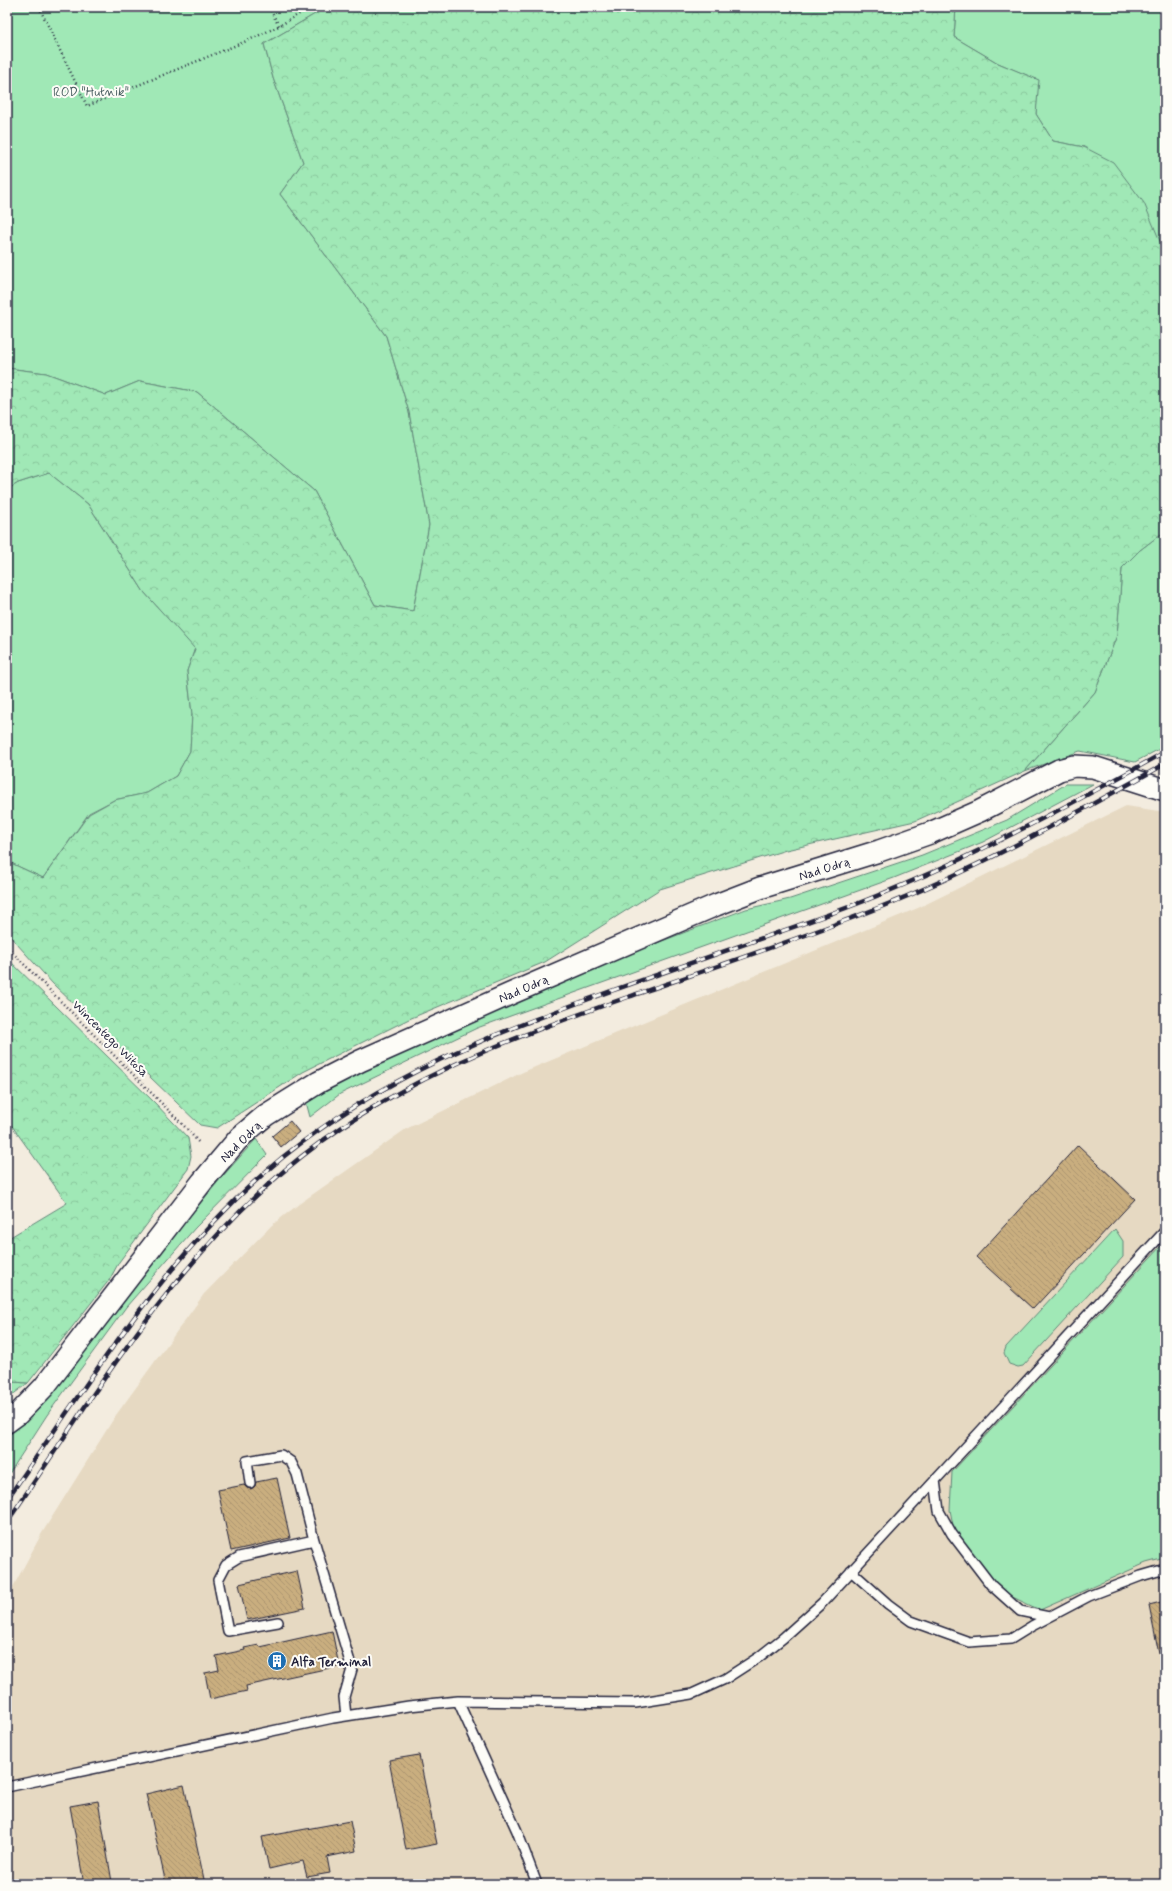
<svg xmlns="http://www.w3.org/2000/svg" width="1172" height="1891" font-family="Mynerve,sans-serif">
<style>
.built{fill:#e6d9c2}
.green{fill:#a0e8b6;stroke:#618578}
.forest{fill:url(#forest-crowns);stroke:#618578}
.building{fill:url(#building-back-hatch);stroke:#22223b}
.lines{fill:none;stroke-linecap:round;stroke-linejoin:round}
.service-casing{stroke:#22223b;stroke-width:12}
.tertiary-casing{stroke:#22223b;stroke-width:24}
.path{stroke:#22223b;stroke-width:2.5;stroke-dasharray:1 3;stroke-linecap:butt}
.service{stroke:#fdfcf7;stroke-width:9}
.tertiary{stroke:#fdfcf7;stroke-width:21}
.rail-casing{stroke:#22223b;stroke-width:4.5}
.rail{stroke:#fdfcf7;stroke-width:3;stroke-dasharray:9;stroke-linecap:butt}
.labels{text-anchor:middle;stroke-width:4;stroke-linejoin:round;paint-order:stroke}
.park-label{font-size:13px;fill:#485d60;stroke:#fdfcf7}
.street-label{font-size:13px;fill:#22223b;stroke:#fdfcf7}
.poi-label{font-size:13px;font-weight:bold;fill:#22223b;stroke:#fdfcf7;text-anchor:start}
</style>
<defs>
<pattern id="forest-crowns" width="20" height="18" patternUnits="userSpaceOnUse"><rect width="20" height="18" fill="#a0e8b6"/><path d="M2 6a3 3 0 1 1 6 0M12 15a3 3 0 1 1 6 0" fill="none" stroke="#8ac79d"/></pattern>
<pattern id="building-back-hatch" width="6" height="6" patternUnits="userSpaceOnUse"><rect width="6" height="6" fill="#c9ae7f"/><path d="M-1 5l2 2M0 0l6 6M5-1l2 2" fill="none" stroke="#ac956f"/></pattern>
</defs>
<rect width="100%" height="100%" fill="#f3ecdf"/>
<filter id="ink" filterUnits="userSpaceOnUse"><feTurbulence type="fractalNoise" baseFrequency=".025" numOctaves="2"/><feDisplacementMap in="SourceGraphic" scale="8" xChannelSelector="R" yChannelSelector="G"/><feConvolveMatrix kernelMatrix="1 2 1 2 8 2 1 2 1" color-interpolation-filters="sRGB"/></filter>
<g filter="url(#ink)">
<path class="built" d="M1126,806L1165,812V1884H7V1598L42,1533L116,1415L204,1294L272,1225L299,1204L406,1129L523,1072L918,908Z"/>
<path class="green" d="M7,7H327L264,44L273,78L303,162L280,194L386,336L409,412L429,525L413,611L375,605L314,491L197,392L140,381L106,395L46,373L7,368Z
M956,7H1165V429L1162,340V246L1084,147L1053,141L1036,114L1038,80L998,63L954,37Z
M49,473L88,504L144,592L195,648L187,671L192,714L190,751L176,776L147,793L114,800L89,813L43,878L13,864L7,853V490L18,483Z
M1165,531V746L1135,762L1080,751L1025,771L1095,692L1117,635L1122,568L1140,550Z
M1066,784H1093L983,842L894,878L477,1028L340,1094L310,1117L306,1102L374,1064L628,954L746,909L790,899L922,855L1007,820Z
M256,1139L267,1155L195,1228L126,1307L47,1415L7,1477V1437L38,1410L120,1301L221,1178Z
M1115,1229L1123,1241V1257L1023,1366L1018,1367L1009,1364L1004,1353L1006,1347Z
M1161,1246L1165,1250V1558L1146,1563L1040,1610L1004,1593L960,1538L953,1525L950,1510L952,1472Z
M7,1374L13,1382L28,1383L7,1399Z"/>
<path class="forest" d="M327,7H956L954,37L998,63L1039,80L1036,114L1053,141L1084,147L1113,162L1144,203L1162,246V340L1165,429V531L1140,550L1122,568L1117,635L1095,692L1025,771L915,821L786,850L660,889L545,962L409,1019L303,1072L217,1128L200,1125L53,984L7,933V853L13,864L43,878L89,814L114,800L147,793L176,776L190,751L192,714L187,671L195,649L144,592L88,504L49,473L18,483L7,490V368L46,373L106,395L140,381L197,392L314,491L375,605L413,611L429,525L409,412L386,336L280,194L303,162L273,78L264,44Z
M7,958L155,1103L188,1138L191,1156L188,1169L119,1262L110,1279L28,1383L13,1382L7,1374V1239L67,1203L7,1119Z"/>
<path class="building" d="M290,1121L299,1132L281,1147L272,1136Z
M1078,1145L1135,1199L1033,1309L976,1257Z
M277,1478L290,1538L231,1551L218,1490L244,1485L247,1488L251,1489L255,1486L256,1482Z
M297,1571L305,1608L247,1620L239,1584Z
M1165,1601V1653L1159,1654L1149,1605Z
M332,1631L339,1666L246,1686L247,1691L210,1699L205,1673L219,1670L216,1656L245,1650L244,1648L259,1645L260,1647Z
M419,1755L437,1844L406,1850L389,1760Z
M184,1785L205,1884H166L146,1794Z
M98,1801L112,1882L84,1884L70,1806Z
M350,1821L356,1851L327,1857L330,1873L307,1877L303,1861L269,1869L262,1837Z"/>
<g class="lines">
<defs>
<path id="service" d="M935,1480L939,1511L952,1534L991,1585L1020,1611L1049,1617
M250,1483L247,1461L281,1455L291,1462L297,1474L314,1540
M851,1571L888,1604L911,1621L969,1642L1011,1639L1032,1626L1089,1596L1141,1576L1165,1569
M278,1622L228,1631L218,1580L226,1565L239,1557L314,1540L352,1669L344,1697L346,1716
M458,1701L517,1831L537,1884
M7,1787L333,1718L409,1706L458,1701L635,1703L692,1694L725,1679L759,1657L783,1638L822,1603L1165,1231"/>
<path id="tertiary" d="M7,1422L18,1414L44,1387L202,1182L240,1137L266,1115L319,1082L360,1061L510,994L716,905L760,888L879,851L930,833L980,811L1059,770L1074,766L1093,767L1165,790"/>
</defs>
<use href="#service" class="service-casing"/>
<use href="#tertiary" class="tertiary-casing"/>
<path class="path" d="M39,7L87,106L249,40L279,26
M269,7L279,26L311,7
M7,947L187,1129L200,1144"/>
<use href="#service" class="service"/>
<use href="#tertiary" class="tertiary"/>
<defs>
<path id="rail" d="M7,1499C91,1380 169,1250 283,1157C386,1075 489,1035 611,991C689,963 768,937 846,908C957,866 1061,810 1165,752
M7,1522C91,1399 171,1266 285,1170C387,1084 505,1040 628,997C712,968 796,940 878,908C978,869 1071,816 1165,764"/>
</defs>
<use href="#rail" class="rail-casing"/>
<use href="#rail" class="rail"/>
</g>
</g>
<defs>
<symbol id="building-disc" viewBox="-11 -11 22 22"><circle r="9.5" fill="#1f6fb2" stroke="#fdfcf7"/><path d="M-4-6H4V6H1V3H-1V6H-4ZM-2.5-4.3h1.7v1.8h-1.7ZM.8-4.3h1.7v1.8H.8ZM-2.5-1h1.7V.8h-1.7ZM.8-1h1.7V.8H.8Z" fill="#fff"/></symbol>
</defs>
<g fill-rule="evenodd">
<use href="#building-disc" x="266" y="1650" width="22" height="22"/>
</g>
<g class="labels">
<g class="park-label">
<text x="91" y="96">ROD "Hutnik"</text>
</g>
<g class="street-label">
<text transform="translate(824 868) rotate(-17)" y="5">Nad Odrą</text>
<text transform="translate(523 988) rotate(-23)" y="5">Nad Odrą</text>
<text transform="translate(111 1038) rotate(45)" y="5">Wincentego Witosa</text>
<text transform="translate(240 1141) rotate(-45)" y="5">Nad Odrą</text>
</g>
<g class="poi-label">
<text x="291" y="1666">Alfa Terminal</text>
</g>
</g>
<rect width="1172" height="1891" fill="none" stroke="#fdfcf7" stroke-width="24"/>
<rect x="12" y="12" width="1148" height="1867" fill="none" stroke="#22223b" stroke-width="1.5" filter="url(#ink)"/>
</svg>
